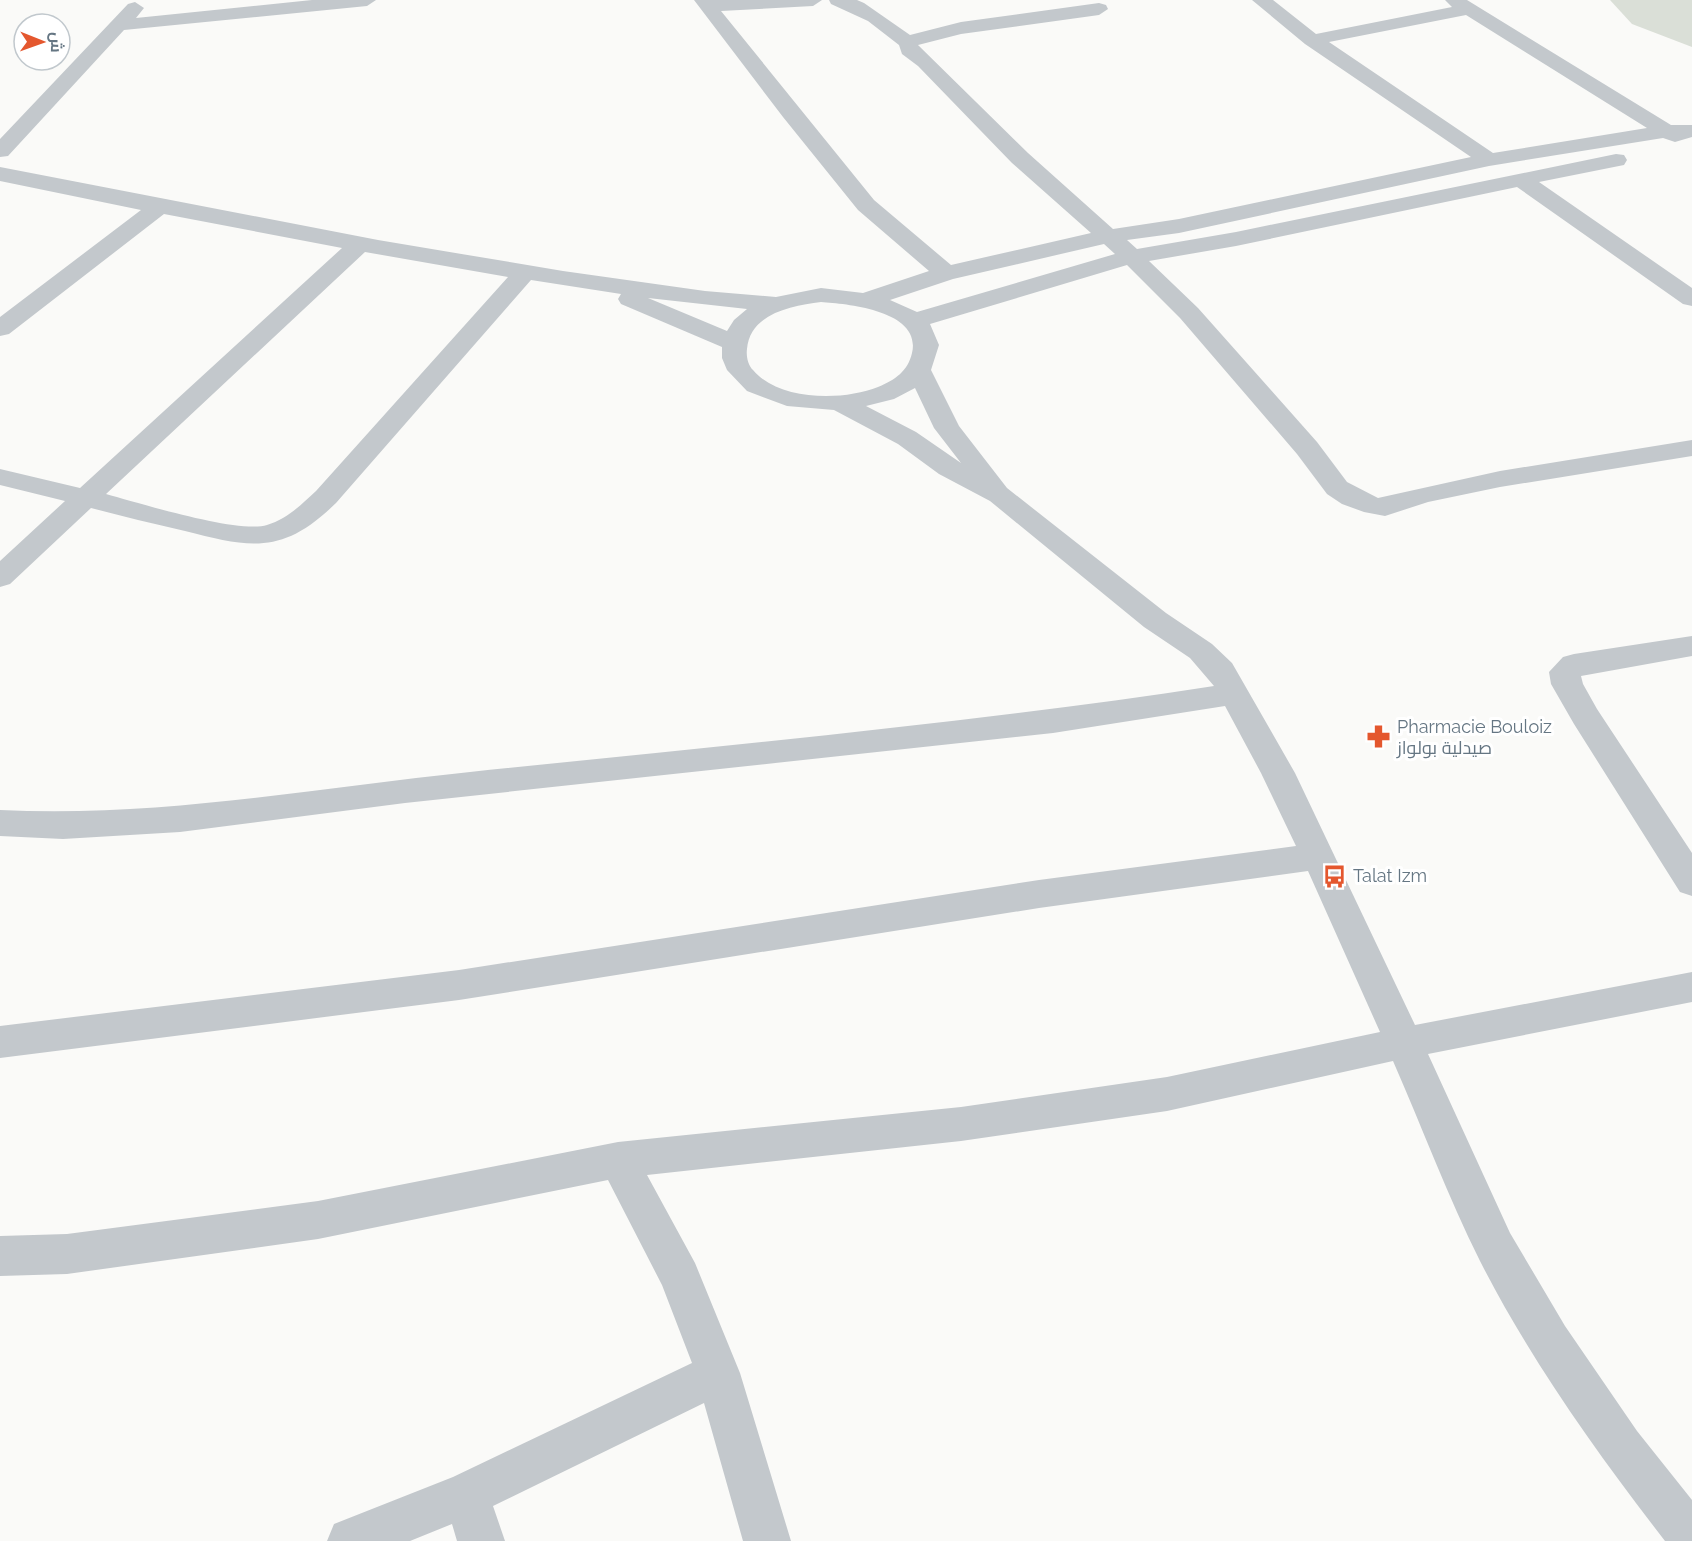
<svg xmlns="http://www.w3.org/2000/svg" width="1692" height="1541" font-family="Raleway,Cairo,sans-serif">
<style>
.green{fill:#dadfd7}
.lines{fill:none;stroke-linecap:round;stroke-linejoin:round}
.minor{fill:#c3c8cc;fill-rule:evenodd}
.labels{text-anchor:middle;stroke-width:6;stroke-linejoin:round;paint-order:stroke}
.poi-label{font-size:18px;fill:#657683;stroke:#fff;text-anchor:start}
</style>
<rect width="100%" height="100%" fill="#fafaf8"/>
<path class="green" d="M1610,0H1692V47L1632,24Z"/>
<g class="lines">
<path class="minor" d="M312,0H376L367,6L124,30L8,156L0,157V139L128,4L135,2L144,8L136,18Z
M694,0H822L813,6L721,11L874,200L951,265L1091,233L1012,163L918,66L902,54L899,45L868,21L831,4L829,0H857L864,3L910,35L961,22L1099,3L1106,5L1108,9L1099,15L961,34L918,45L1028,153L1113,229L1179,219L1471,157L1305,44L1252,0H1273L1316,34L1452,7L1445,0H1467L1671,125H1692V137L1675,142L1663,138L1489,166L1179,233L1127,240L1137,249L1236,232L1616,154L1624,155L1627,160L1624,165L1539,182L1692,288V306L1683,304L1517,187L1236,246L1149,261L1198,308L1317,442L1347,482L1378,498L1500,471L1692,440V456L1500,487L1428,502L1385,516L1364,512L1342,504L1327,494L1297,454L1180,318L1127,265L930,324L939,345L931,370L959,426L1007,488L1166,613L1212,644L1232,663L1295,773L1415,1025L1692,972V1002L1428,1054L1510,1233L1565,1326L1637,1431L1692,1500V1541H1665C1597,1453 1531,1361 1480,1261C1448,1197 1422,1127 1393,1061L1167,1111L961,1141L647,1175L695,1263L740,1373L791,1541H743L704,1403L493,1506L505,1541H457L452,1524L410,1541H327L334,1524L453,1477L692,1363L662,1285L608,1180L318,1239L67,1274L0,1276V1236L67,1234L318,1201L618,1142L961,1107L1167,1077L1380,1032L1308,871L1039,908L459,1000L0,1058V1026L459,970L1039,880L1296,846L1261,773L1225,706L1053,733L405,803L180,832L63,839L0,836V810C158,818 314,788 470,772C718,746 967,724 1214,686L1190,658L1144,627L990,501L939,474L898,444L834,410L787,406L747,391L727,370L722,358V347L621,304L618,299L621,294L531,280L336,503C283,555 251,548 185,531C154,524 122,516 91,508L10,584L0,587V561L65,501L0,485V469L80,488L342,248L164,214L9,334L0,336V317L141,210L0,181V167L378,240L563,271L705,291L776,297L821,288L863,293L929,271L858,210L783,117ZM1466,15L1647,128L1493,153L1329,42ZM1104,244L1115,254L917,312L890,300L953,279ZM365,252L508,277L316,491C302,504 287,519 267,525C239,534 139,503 106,494ZM648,298L747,309L734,320L727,331ZM821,302C849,304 922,311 912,353C908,371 895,380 878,387C843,401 779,401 753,370C748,365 746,356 747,349C750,313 792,306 821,302ZM915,388L934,428L961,463L916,432L866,406L894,399Z
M1692,636V656L1581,676L1583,684L1597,709L1692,853V896L1680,892L1574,724L1551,684L1549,672L1563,657L1574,654Z"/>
</g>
<defs>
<symbol id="pharmacy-bare" viewBox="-9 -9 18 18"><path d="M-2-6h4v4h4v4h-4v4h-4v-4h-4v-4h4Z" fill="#e4572e" stroke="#fff" stroke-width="2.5" paint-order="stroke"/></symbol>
<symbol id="bus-bare" viewBox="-9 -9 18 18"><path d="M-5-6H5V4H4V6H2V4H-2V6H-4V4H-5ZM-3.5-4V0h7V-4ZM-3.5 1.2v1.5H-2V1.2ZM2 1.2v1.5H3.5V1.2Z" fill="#e4572e" stroke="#fff" stroke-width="2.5" paint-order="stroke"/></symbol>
</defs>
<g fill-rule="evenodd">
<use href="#pharmacy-bare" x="1362" y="720" width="33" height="33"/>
<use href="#bus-bare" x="1318" y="860" width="33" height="33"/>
</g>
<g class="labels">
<g class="poi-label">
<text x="1397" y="733">Pharmacie Bouloiz<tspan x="1397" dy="21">صيدلية بولواز</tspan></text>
<text x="1353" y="882">Talat Izm</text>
</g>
</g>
<g transform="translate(42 42) rotate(91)"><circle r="28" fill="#ffffff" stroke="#c1c8cd" stroke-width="1.5"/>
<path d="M0-4.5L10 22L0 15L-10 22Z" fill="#e4572e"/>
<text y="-9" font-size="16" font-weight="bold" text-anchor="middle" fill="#657683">ش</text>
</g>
</svg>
